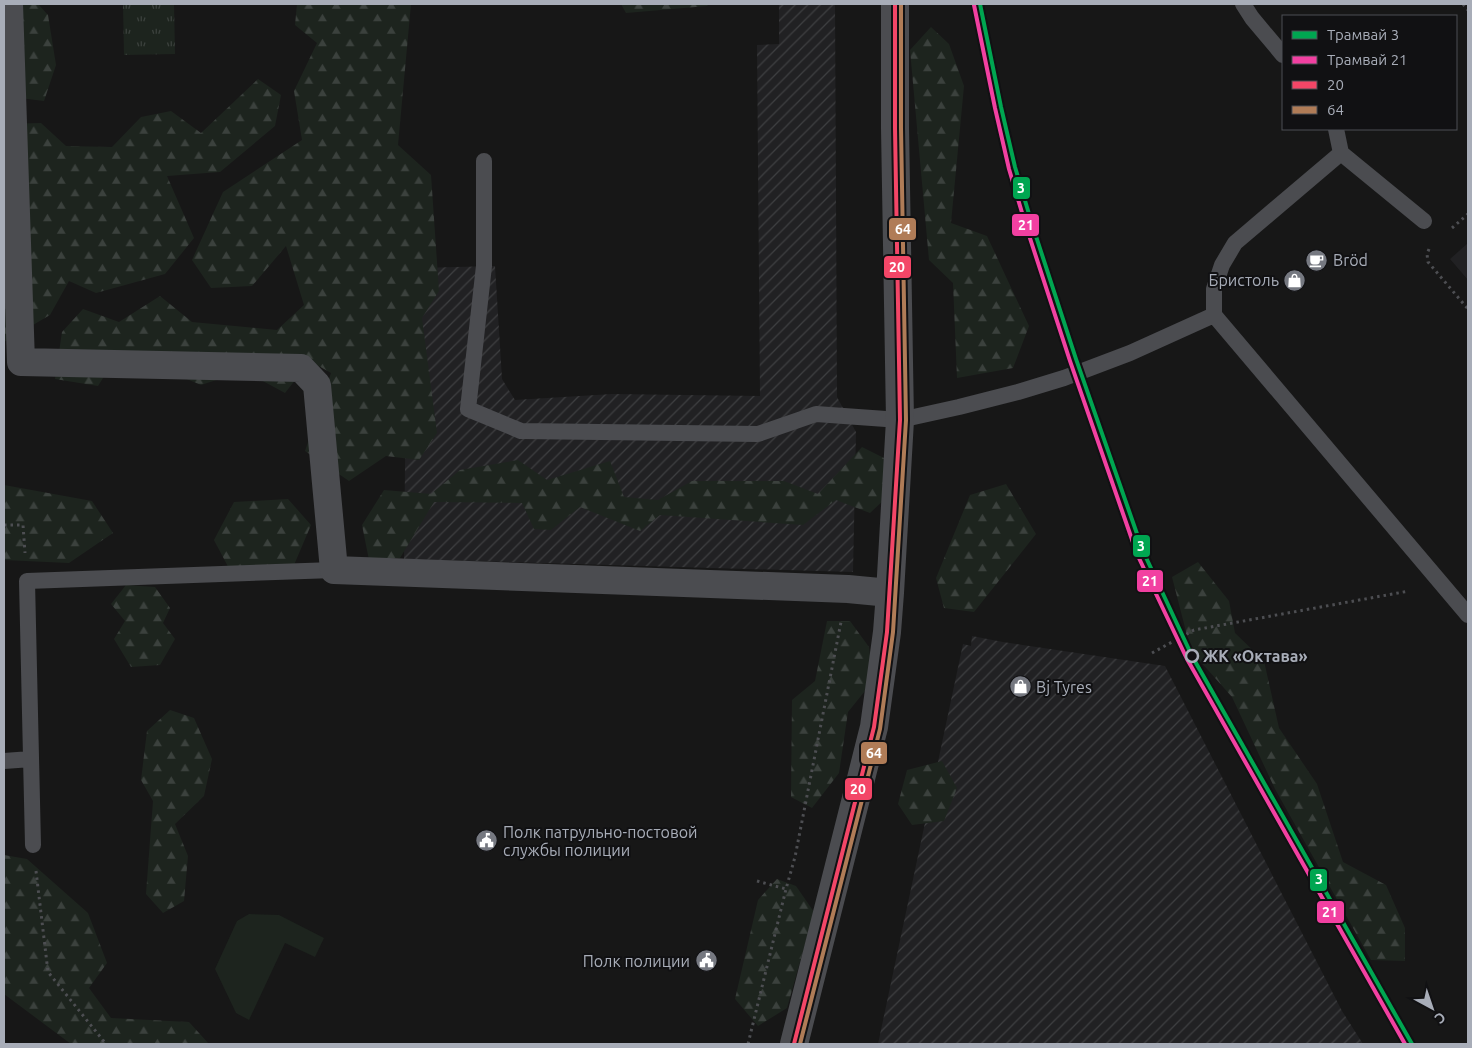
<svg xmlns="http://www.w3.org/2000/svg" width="1472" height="1048" font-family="Ubuntu,sans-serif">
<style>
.built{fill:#212123}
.industrial{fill:url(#industrial-furrows)}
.green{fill:#1d241e}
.forest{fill:url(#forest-firs)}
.park{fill:url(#park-tufts)}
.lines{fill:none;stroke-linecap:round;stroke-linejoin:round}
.path{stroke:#4d4e52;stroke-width:3;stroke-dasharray:2.5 4;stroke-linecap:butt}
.lane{stroke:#4b4c50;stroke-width:16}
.street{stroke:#4b4c50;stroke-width:28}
.bus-1-casing{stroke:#111113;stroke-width:8}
.bus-2-casing{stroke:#111113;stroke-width:8}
.bus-1{stroke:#f34667;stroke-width:4}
.bus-2{stroke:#b07c57;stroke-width:4}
.tram-1-casing{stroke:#111113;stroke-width:8}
.tram-2-casing{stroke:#111113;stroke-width:8}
.tram-1{stroke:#00a651;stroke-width:4}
.tram-2{stroke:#f240a1;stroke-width:4}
.stop-dot{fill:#111113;stroke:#a8adb8;stroke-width:2.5}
.labels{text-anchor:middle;stroke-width:4;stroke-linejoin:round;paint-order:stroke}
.poi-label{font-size:16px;fill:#a8adb8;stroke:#111113;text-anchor:start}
.stop-label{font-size:16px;font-weight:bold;fill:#a8adb8;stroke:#111113;text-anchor:start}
.line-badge{stroke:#111113;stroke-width:2}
.badge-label{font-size:14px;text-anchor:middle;font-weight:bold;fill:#fff}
</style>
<defs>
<pattern id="industrial-furrows" width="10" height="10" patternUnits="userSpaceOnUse" patternTransform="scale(1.25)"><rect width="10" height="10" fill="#212123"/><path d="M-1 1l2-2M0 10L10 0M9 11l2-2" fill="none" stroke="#3e3f41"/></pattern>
<pattern id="forest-firs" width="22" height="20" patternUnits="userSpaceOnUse" patternTransform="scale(1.25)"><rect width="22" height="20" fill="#1d241e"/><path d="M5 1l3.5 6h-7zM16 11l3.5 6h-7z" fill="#3b413d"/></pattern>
<pattern id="park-tufts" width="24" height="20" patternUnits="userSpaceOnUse" patternTransform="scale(1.25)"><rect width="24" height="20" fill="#1d241e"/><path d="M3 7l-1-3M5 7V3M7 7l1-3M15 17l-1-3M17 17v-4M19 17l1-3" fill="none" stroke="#3b413d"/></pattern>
</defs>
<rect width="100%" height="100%" fill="#171717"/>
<path class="built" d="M1468,243V280L1450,259Z"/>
<path class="industrial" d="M779,4H835L837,397L856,432L853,572L404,559L406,377L418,268L495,266L502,379L515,400L612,394L760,396L757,45L779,44Z
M972,636L1003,642L1165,666L1342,1011L1363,1044H878L963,644L971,646Z"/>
<path class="green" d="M249,914L279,915L324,938L315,957L285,943L249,1020L236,1013L215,969L237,921Z"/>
<path class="forest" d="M4,4H38L48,15L56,65L44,101L4,96Z
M297,4H411L398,145L431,175L439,291L422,318L437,433L419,460L386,456L349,481L305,451L331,373L310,361L285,393L244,371L201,385L120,351L98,386L55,379L62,332L83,309L119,322L160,296L192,322L277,330L304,305L286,246L252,286L211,288L192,260L223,192L302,140L294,91L317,43L295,25Z
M621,4H709L707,6L626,13Z
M931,27L949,44L964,86L951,223L987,236L1029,326L1013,368L957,378L953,283L929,260L910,50Z
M258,79L281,95L275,126L220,172L167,176L194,238L165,274L96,293L69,281L50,315L4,342V124L41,123L66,146L112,147L141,117L171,111L201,133Z
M862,447L886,459L888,496L870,513L836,500L803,525L660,515L640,531L580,507L551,530L534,529L522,503L434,502L400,558L369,560L362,525L384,490L431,494L460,470L518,460L547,480L610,461L624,497L658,500L692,481H784L818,494Z
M1006,484L1036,534L974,612L944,608L936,578L970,495Z
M4,485L92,501L113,533L69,563L4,560Z
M288,499L311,525L294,565L234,578L214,540L234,502Z
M1198,562L1229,601L1235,633L1264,661L1279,728L1317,784L1343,862L1386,885L1405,928V961L1371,960L1275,789L1232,697L1191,651L1172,577Z
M126,585L155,587L170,608L163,623L175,639L160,665L131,667L114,639L125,621L111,604Z
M827,621H850L869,647L873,681L848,712L839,773L812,808L791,797L792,700L815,681Z
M170,710L194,718L212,759L204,796L175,824L188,856L184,901L163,913L146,894L153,801L141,780L147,731Z
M942,761L957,788L944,821L912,825L898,804L907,770Z
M4,855L27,859L88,913L107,963L89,988L111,1018L189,1022L209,1044H71L4,994Z
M777,879L796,886L814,912L787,1008L758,1026L735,999L758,900Z"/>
<path class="park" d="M123,4H174L175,54L124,55Z"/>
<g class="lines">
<path class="path" d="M1463,4L1468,10
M1452,228L1468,214
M1429,249L1427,254L1428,262L1468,309
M4,525H23L25,553
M1152,653L1194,630L1409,591
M36,871L48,972L106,1044
M757,881L786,889
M748,1044L786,889L795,857L841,622"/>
<path class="lane" d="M1243,4L1252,18L1283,55
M1336,129L1341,153L1424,221
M1341,153L1235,243L1222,265L1214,289V315L1468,615
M484,161V266L468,409L521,431L758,434L816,414L900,420L959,407L1018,392L1064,378L1130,353L1214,315
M4,761L31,759
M33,845L27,581L334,570"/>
<path class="street" d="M9,4L21,362L301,368L317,385L334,570L848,589L890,593
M794,1044L874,727L887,632L890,593L900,420L895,128V4"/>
<defs>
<path id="bus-1" d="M794,1044L874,727L887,632L900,420L895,128V4"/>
<path id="bus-2" d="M800,1044L880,729L893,632L906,420L901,128V4"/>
</defs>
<use href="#bus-1" class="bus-1-casing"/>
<use href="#bus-2" class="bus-2-casing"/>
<use href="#bus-1" class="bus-1"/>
<use href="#bus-2" class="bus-2"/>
<defs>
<path id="tram-1" d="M980,4L1001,107L1015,167L1032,224L1076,359L1143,551L1192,656L1412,1044"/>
<path id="tram-2" d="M974,5L995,108L1009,169L1026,226L1070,361L1137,554L1187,659L1405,1044"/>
</defs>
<use href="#tram-1" class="tram-1-casing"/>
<use href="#tram-2" class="tram-2-casing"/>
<use href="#tram-1" class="tram-1"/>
<use href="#tram-2" class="tram-2"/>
</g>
<defs>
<symbol id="cafe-disc" viewBox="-11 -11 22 22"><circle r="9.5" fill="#757880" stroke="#111113"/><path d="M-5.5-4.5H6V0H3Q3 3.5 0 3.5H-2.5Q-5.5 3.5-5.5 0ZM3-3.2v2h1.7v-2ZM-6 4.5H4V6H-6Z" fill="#fff"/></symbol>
<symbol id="shop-disc" viewBox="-11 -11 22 22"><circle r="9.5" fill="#757880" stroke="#111113"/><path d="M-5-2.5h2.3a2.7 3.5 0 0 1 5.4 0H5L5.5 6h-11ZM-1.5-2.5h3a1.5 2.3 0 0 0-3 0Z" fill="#fff"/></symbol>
<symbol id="civic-disc" viewBox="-11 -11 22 22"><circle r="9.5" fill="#757880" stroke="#111113"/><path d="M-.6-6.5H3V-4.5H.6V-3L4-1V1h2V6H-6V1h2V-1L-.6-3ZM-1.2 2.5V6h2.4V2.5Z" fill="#fff"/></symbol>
</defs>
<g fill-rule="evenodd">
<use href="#cafe-disc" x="1304" y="248" width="25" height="25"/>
<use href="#shop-disc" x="1282" y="268" width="25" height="25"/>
<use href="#shop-disc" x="1008" y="674" width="25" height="25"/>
<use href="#civic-disc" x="474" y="828" width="25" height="25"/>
<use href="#civic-disc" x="694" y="948" width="25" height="25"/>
</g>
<circle class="stop-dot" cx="1192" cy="656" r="6"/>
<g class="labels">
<g class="poi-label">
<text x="1333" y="266">Bröd</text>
<text x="1279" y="286" text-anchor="end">Бристоль</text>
<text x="1036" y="693">Bj Tyres</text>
<text x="503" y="838">Полк патрульно-постовой<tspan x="503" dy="18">службы полиции</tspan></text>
<text x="690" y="967" text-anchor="end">Полк полиции</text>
</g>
<g class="stop-label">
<text x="1203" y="662">ЖК «Октава»</text>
</g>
</g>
<g class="line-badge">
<rect x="1012" y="176" width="19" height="24" rx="5" fill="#00a651"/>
<rect x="1011" y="213" width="29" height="24" rx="5" fill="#f240a1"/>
<rect x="888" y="217" width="29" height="24" rx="5" fill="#b07c57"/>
<rect x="883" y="255" width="29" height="24" rx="5" fill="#f34667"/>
<rect x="1132" y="534" width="19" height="24" rx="5" fill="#00a651"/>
<rect x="1136" y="569" width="28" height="24" rx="5" fill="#f240a1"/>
<rect x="860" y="741" width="28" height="24" rx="5" fill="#b07c57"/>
<rect x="844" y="777" width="29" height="24" rx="5" fill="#f34667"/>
<rect x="1309" y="868" width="19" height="24" rx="5" fill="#00a651"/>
<rect x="1316" y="900" width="29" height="24" rx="5" fill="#f240a1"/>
</g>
<g class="badge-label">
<text x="1021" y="193">3</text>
<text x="1026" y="230">21</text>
<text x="903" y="234">64</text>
<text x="897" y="272">20</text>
<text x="1141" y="551">3</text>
<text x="1150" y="586">21</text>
<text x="874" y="758">64</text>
<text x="858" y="794">20</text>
<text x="1319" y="884">3</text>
<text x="1330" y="917">21</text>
</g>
<rect width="1472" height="1048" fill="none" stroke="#a8adb8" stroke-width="10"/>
<rect x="1282" y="15" width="175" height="115" fill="#111113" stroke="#4d4f55"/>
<rect x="1292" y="31" width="25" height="8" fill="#00a651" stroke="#4d4f55"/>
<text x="1327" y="40" font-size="15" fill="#a8adb8">Трамвай 3</text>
<rect x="1292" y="56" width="25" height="8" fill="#f240a1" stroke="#4d4f55"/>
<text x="1327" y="65" font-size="15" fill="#a8adb8">Трамвай 21</text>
<rect x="1292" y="81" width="25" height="8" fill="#f34667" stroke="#4d4f55"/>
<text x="1327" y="90" font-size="15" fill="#a8adb8">20</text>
<rect x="1292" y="106" width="25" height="8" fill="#b07c57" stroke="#4d4f55"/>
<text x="1327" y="115" font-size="15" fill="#a8adb8">64</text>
<g transform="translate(1432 1008) rotate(140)" stroke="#111113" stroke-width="4" paint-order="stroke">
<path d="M0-4L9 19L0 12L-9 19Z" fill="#a8adb8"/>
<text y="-8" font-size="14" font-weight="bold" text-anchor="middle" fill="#a8adb8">С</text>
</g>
</svg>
